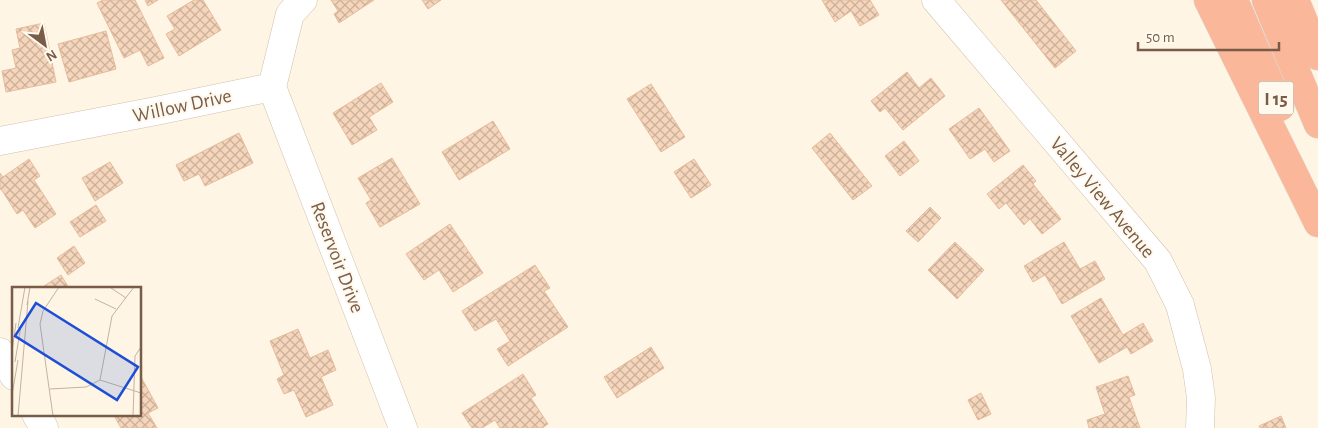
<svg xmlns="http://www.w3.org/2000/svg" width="1318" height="428" font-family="'Alegreya Sans',sans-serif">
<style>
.building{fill:url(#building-cross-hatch);stroke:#e8bc9b}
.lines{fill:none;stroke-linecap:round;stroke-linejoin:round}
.minor-casing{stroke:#d2c0ad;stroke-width:29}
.highway-casing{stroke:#dcd5cf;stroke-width:29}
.minor{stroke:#fff;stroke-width:28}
.highway{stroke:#fbb799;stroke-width:28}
.labels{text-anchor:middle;stroke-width:4;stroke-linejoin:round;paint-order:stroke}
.shield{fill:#fff9ed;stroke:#a08b7a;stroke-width:1}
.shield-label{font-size:19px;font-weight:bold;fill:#785c48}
.street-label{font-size:20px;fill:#785c48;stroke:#fff9ed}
.inset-road{fill:none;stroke:#c4b3a1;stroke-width:1}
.view{fill:#1d4ed8;fill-opacity:0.15;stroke:#1d4ed8;stroke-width:2.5}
.inset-edge{fill:none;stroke:#785c48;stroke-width:2.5}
</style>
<defs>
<pattern id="building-cross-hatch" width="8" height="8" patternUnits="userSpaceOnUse" patternTransform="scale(1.25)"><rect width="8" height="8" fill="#f5d5bb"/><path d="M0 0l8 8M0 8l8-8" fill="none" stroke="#cbb09a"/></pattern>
</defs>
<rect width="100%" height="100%" fill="#fef5e5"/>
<path class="building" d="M103,0H135L164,58L148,66L140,50L124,58L97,3Z
M145,0H158L148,6Z
M194,0H203L221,30L179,56L166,34L175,29L167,16Z
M331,0H374L339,23L334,14L338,11Z
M422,0H441L428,9Z
M822,0H870L879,15L860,26L851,11L835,22Z
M1001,0H1036L1076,51L1055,68Z
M44,23L56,82L6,92L2,71L16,68L12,50L20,48L16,29Z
M106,31L116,69L69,82L58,44Z
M907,72L919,88L931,78L945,96L903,130L885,108L880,112L871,101Z
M381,83L393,102L369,117L377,130L352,145L333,113Z
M651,84L685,137L661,152L627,99Z
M979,108L1010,151L994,162L985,149L970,159L949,129Z
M493,121L510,149L459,180L442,152Z
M239,133L253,163L205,186L199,174L184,181L176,165Z
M830,133L872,186L853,200L812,148Z
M904,141L919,161L900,176L885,156Z
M392,158L420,204L380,227L366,203L371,200L358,178Z
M29,159L40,176L34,180L56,214L35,228L23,210L17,214L1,189L0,190V173L3,177Z
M694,159L711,185L691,198L674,172Z
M110,162L123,183L95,201L82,178Z
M1023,165L1036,181L1033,184L1061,219L1042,234L1030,219L1024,225L1006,203L999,209L987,194Z
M96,205L106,221L80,237L70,222Z
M930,207L941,218L918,242L906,231Z
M450,224L483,273L453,292L439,270L424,280L406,254Z
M955,242L984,270L957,299L928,270Z
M1064,242L1080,269L1095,261L1105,279L1062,304L1045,275L1033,282L1024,266Z
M74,246L85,263L68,275L57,258Z
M535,265L550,288L544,291L568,327L508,366L497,349L510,341L496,319L475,331L462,311Z
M61,275L69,288H41Z
M1101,298L1123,335L1143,323L1153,341L1131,354L1127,347L1099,363L1071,316Z
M298,329L310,358L328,350L336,370L321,377L333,405L306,417L294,390L284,394L277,379L284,375L270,341Z
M651,347L664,368L617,398L604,377Z
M523,374L536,395L531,398L548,424L542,428H500L495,420L482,428H472L462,413Z
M140,375L158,408L148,413L157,428H121L113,414H140Z
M1128,376L1135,395L1129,397L1140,428H1089L1087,420L1105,414L1096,387Z
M981,393L991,414L978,420L968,400Z
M1281,416L1286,428H1260L1259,426Z"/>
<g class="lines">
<defs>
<path id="minor" d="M936,0L1158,261L1180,305L1197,369L1201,398L1200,428
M272,87L403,428
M272,87L290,14L303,0
M0,141L156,111L272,87
M0,352L14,376
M36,414L44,428"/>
<path id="highway" d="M1208,0L1318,223
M1234,0L1280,107
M1266,0L1318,124
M1295,0L1318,56"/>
</defs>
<use href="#minor" class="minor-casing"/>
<use href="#highway" class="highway-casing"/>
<use href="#minor" class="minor"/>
<use href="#highway" class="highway"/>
</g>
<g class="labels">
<rect class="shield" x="1258.5" y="81.5" width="35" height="33" rx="4"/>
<g class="shield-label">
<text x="1276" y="105">I 15</text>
</g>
<g class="street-label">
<text transform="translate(182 105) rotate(-12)" y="7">Willow Drive</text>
<text transform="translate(1103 197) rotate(50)" y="7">Valley View Avenue</text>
<text transform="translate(338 257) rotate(69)" y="7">Reservoir Drive</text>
</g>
</g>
<g transform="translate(12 287)">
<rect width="129" height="129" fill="#fef5e5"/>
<path class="inset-road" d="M99,1L114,11M83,12L104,22M15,18L18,0M6,41L13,0M0,64L4,36M3,75L9,38M88,93L100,29L122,0M88,93L129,106M38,102L74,100L88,93M0,108L6,73M6,129L16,14M41,129L28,37L31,24L47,0M121,129L123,69L129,60"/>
<path class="view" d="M24,16L126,80L105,113L3,49Z"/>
<rect width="129" height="129" class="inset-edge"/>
</g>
<g transform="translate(45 45) rotate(148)" stroke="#fff9ed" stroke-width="4" paint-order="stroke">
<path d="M0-4L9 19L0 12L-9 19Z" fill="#785c48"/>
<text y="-8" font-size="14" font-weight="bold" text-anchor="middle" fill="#785c48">N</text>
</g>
<path d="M1138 42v8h141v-8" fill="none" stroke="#785c48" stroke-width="2.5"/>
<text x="1146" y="42" font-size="15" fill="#785c48" stroke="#fff9ed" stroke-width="4" paint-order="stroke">50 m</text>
</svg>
